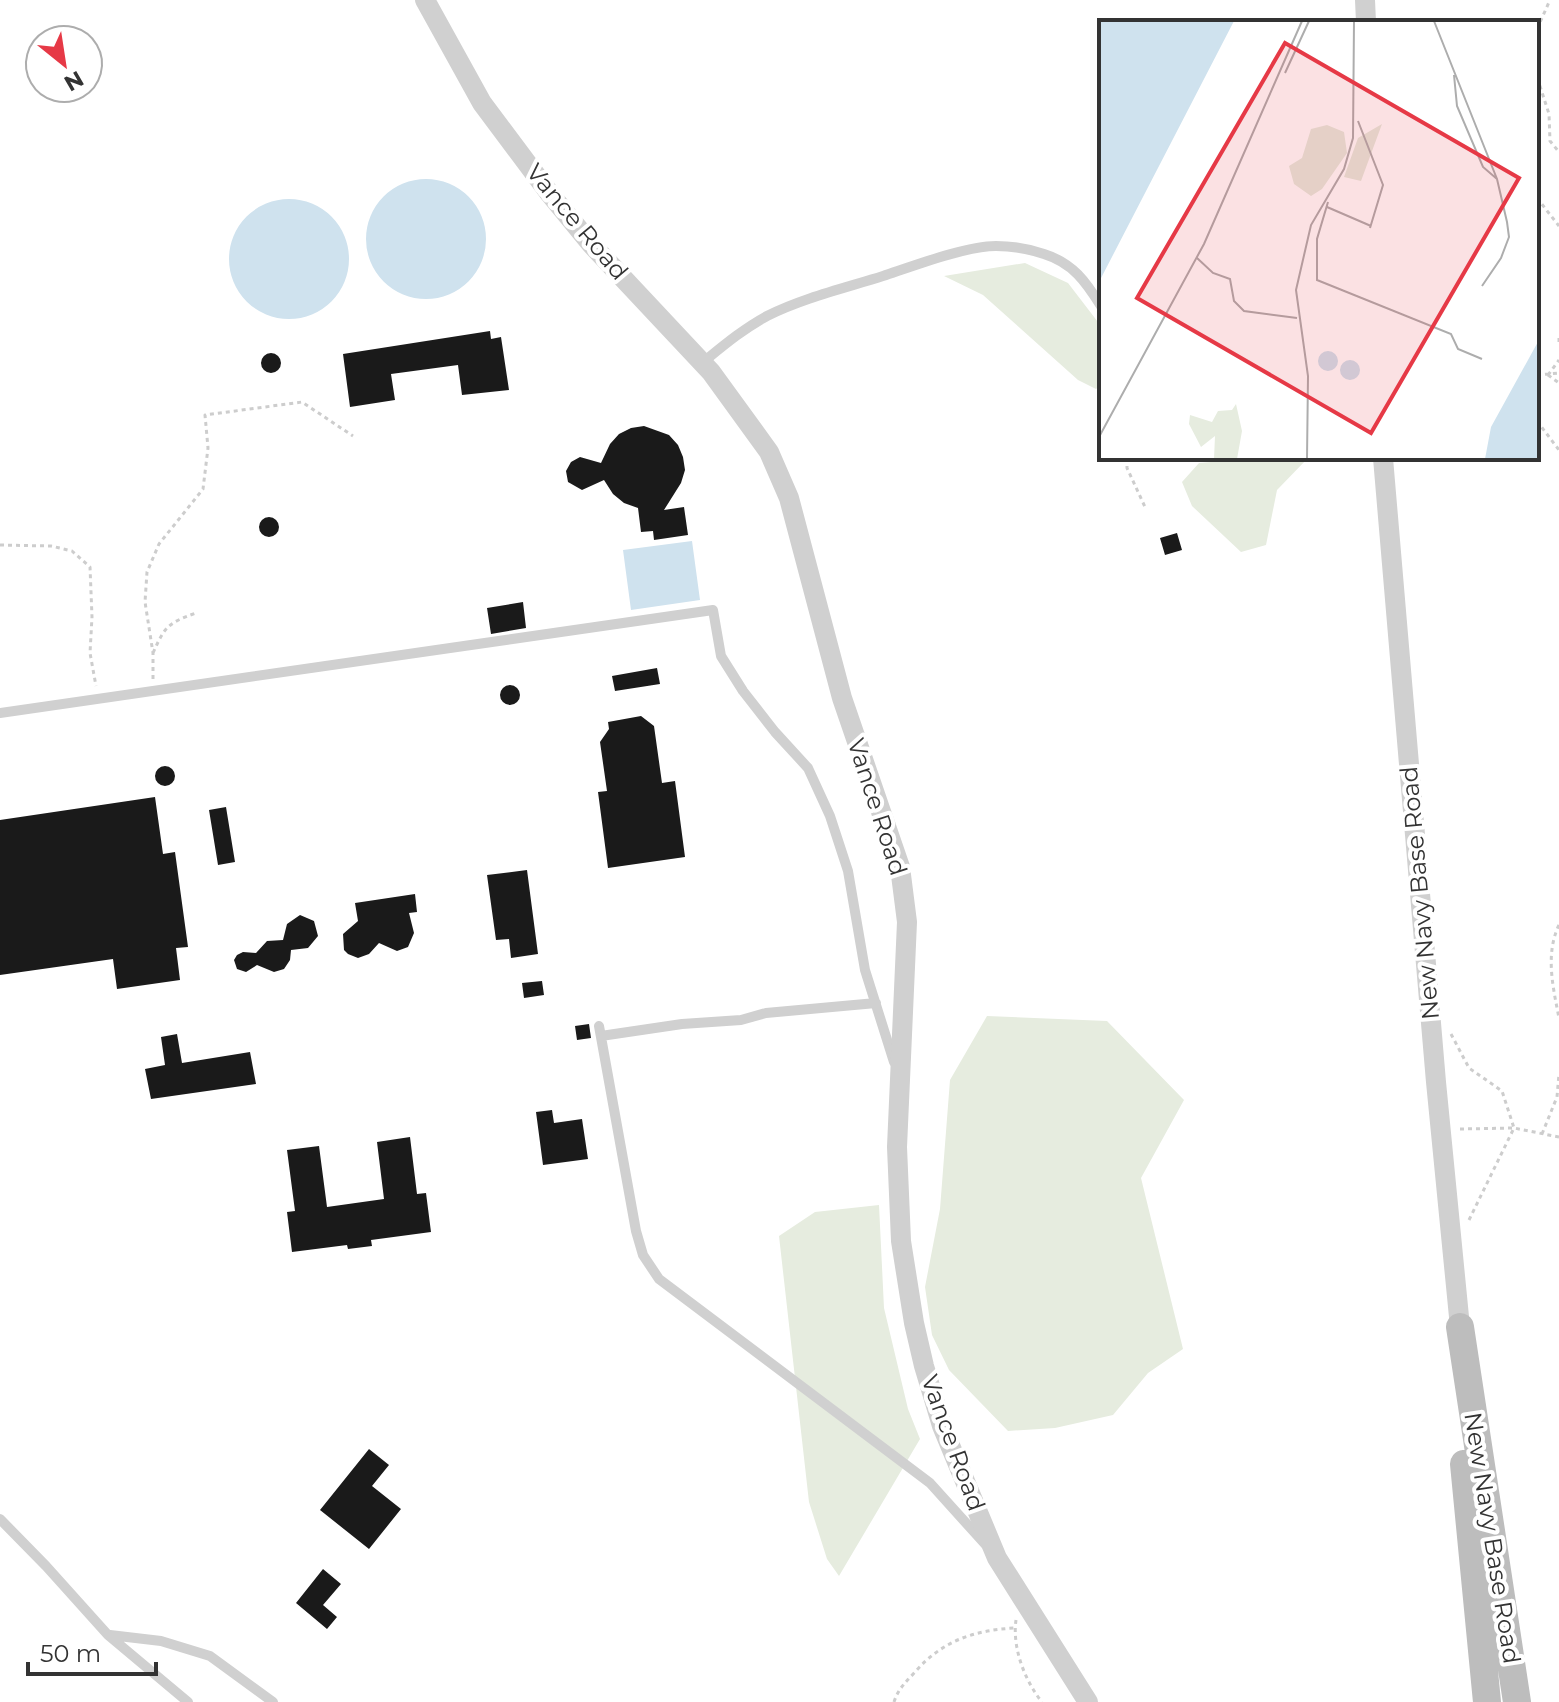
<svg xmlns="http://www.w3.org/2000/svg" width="1559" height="1702" font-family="Montserrat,sans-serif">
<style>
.green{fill:#e6ecdf}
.water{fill:#cfe2ee}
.building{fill:#1a1a1a}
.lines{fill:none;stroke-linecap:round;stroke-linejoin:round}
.path{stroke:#cdcdcd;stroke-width:3;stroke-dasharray:4 4;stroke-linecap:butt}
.lane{stroke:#d0d0d0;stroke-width:10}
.street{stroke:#d0d0d0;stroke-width:20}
.secondary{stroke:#bdbdbd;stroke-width:28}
.labels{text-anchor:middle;stroke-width:8;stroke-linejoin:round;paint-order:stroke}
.street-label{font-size:24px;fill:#333;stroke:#fff}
.inset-road{fill:none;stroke:#adadad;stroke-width:2}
.view{fill:#e63946;fill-opacity:0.15;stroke:#e63946;stroke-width:4}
.inset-edge{fill:none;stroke:#333;stroke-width:4}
</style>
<rect width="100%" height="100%" fill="#fff"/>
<path class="green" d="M1025,263L1068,283L1101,326V385L1096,389L1078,380L983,295L944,276Z
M1224,458H1308L1277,490L1266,545L1241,552L1192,506L1182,482L1199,463L1223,461Z
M987,1016L1107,1021L1184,1100L1141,1178L1183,1349L1148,1373L1113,1415L1055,1428L1008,1431L949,1370L932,1335L925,1287L940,1209L950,1080Z
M879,1205L884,1308L908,1409L920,1439L839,1576L827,1559L809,1502L779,1236L815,1212Z"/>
<path class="water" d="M366 239a60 60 0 1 1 120 0a60 60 0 1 1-120 0Z
M229 259a60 60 0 1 1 120 0a60 60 0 1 1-120 0Z
M692,541L700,600L631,610L623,550Z"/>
<path class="building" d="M490,331L491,339L501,337L509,390L462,395L458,365L391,374L395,400L350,407L343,354Z
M261 363a10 10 0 1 1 20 0a10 10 0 1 1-20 0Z
M644,426L669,435L678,445L683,457L685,470L681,483L664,510L684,507L688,535L654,540L653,531L641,532L638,508L624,503L613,494L604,480L582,490L568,482L566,471L571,462L580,457L601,463L610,444L619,434L631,428Z
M259 527a10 10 0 1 1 20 0a10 10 0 1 1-20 0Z
M1177,533L1182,550L1165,555L1160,538Z
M523,602L526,628L491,634L487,608Z
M657,668L660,684L615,691L612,676Z
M500 695a10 10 0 1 1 20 0a10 10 0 1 1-20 0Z
M641,716L654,726L662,783L675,781L685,857L608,868L598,792L607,791L600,742L609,729L608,722Z
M155 776a10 10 0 1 1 20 0a10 10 0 1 1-20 0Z
M155,797L163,854L175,852L188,947L176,948L180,980L117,989L113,959L0,975V820Z
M226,807L235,862L218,865L209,810Z
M527,870L538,954L511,958L509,939L496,940L487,875Z
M415,894L417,912L409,913L414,933L408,947L397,951L379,943L369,954L358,958L348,954L344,950L343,934L358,921L355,903Z
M300,915L314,921L318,936L308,948L291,950L290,960L284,969L274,972L257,965L246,972L237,969L234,960L237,955L243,952L256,953L267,941L283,940L287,924Z
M542,981L544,995L524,998L522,983Z
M589,1024L591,1038L577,1040L575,1026Z
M177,1034L182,1063L250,1052L256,1084L151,1099L145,1069L165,1065L161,1037Z
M552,1110L554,1123L582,1119L588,1159L543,1165L536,1112Z
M410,1137L417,1194L426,1193L431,1232L371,1240L372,1246L348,1249L347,1245L292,1252L287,1212L295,1211L287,1150L319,1146L327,1207L384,1199L377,1142Z
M369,1449L389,1465L372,1486L401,1509L369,1549L320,1510Z
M323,1569L341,1584L323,1605L337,1617L327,1629L296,1603Z"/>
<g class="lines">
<path class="path" d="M1537,29L1550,0
M1537,62L1539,83L1549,114L1550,141L1559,152
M1537,198L1559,226
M1559,338V342
M1537,375L1559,373
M1548,375L1559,360
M1548,375L1559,383
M1537,421L1559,450
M1127,458V468L1145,507
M0,545L51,546L72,551L90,567L92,617L90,653L96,686
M153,653C165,626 168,623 196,613
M153,679V653L145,602L147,572L159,544L203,489L208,448L205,415L302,402L353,436
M1559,925C1545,954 1553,987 1559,1018
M1451,1034L1469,1068L1502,1091L1514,1128L1469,1220
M1460,1129L1514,1128L1559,1137
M1542,1134L1557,1097L1559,1074
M1016,1620C1012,1648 1025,1681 1042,1702
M894,1702C898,1689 906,1682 915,1672C942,1641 974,1630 1015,1628"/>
<path class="lane" d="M702,363C723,346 743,329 767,316C803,298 845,288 883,276C913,266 966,246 996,246C1012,246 1029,249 1044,254C1073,263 1086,282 1101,306
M0,713L713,610L721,656L743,691L775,732L808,768L830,816L848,871L865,970L894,1062
M599,1026L636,1231L643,1255L659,1279L930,1483L985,1544
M601,1036L682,1024L741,1020L766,1013L876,1003
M0,1519L46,1566L108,1635L188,1702
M110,1635L161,1641L210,1656L273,1702"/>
<path class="street" d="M425,0L482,103L550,194L591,244L711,372L769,452L789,498L842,698L900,867L907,922L897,1147L901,1241L914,1323L924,1366L942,1426L997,1558L1088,1702
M1365,0L1366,22
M1383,458L1436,1082L1460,1327"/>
<path class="secondary" d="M1460,1327L1517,1702
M1464,1464L1487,1702"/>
</g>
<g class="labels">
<g class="street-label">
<text transform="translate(577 222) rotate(50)" y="8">Vance Road</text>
<text transform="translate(877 807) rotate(72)" y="8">Vance Road</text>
<text transform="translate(1420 893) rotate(-95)" y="8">New Navy Base Road</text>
<text transform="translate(953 1443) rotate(70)" y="8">Vance Road</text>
<text transform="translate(1492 1538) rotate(81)" y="8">New Navy Base Road</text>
</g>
</g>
<g transform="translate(1099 20)">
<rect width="440" height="440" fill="#fff"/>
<path d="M283,104L262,161L245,157L259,118ZM228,105L245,112L248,133L223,169L212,176L195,164L190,146L203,138L212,109ZM137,384L143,411L138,439H115L116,416L102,427L90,404L91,395L113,402L119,391L133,390Z" fill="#e6ecdf"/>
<path d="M0,1H135L0,262ZM440,320V439H386L392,407ZM219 341a10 10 0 1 1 20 0a10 10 0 1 1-20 0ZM241 350a10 10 0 1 1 20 0a10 10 0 1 1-20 0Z" fill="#cfe2ee"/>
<path class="inset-road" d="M335,1L398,159L408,202L410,217L402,238L383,266M186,53L210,1M355,55L358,86L384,147L398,159M259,101L284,165L271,208M229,182L218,219V260L352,314L359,329L383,339M228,187L272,206M98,238L114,253L131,259L135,281L145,291L198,298M0,417L105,224L203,1M208,439L209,356L197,270L212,205L245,149L254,118L255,1"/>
<path class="view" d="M186,23L420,158L272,413L38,278Z"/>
<rect width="440" height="440" class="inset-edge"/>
</g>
<g transform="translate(64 64) rotate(150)"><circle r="38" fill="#ffffff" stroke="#adadad" stroke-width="2"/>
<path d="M0-6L14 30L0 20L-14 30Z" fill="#e63946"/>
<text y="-12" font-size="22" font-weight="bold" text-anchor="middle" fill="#333333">N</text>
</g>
<path d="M28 1662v12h128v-12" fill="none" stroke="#333333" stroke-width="4"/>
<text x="40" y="1662" font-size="24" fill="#333333" stroke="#ffffff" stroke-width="6" paint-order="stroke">50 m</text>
</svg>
